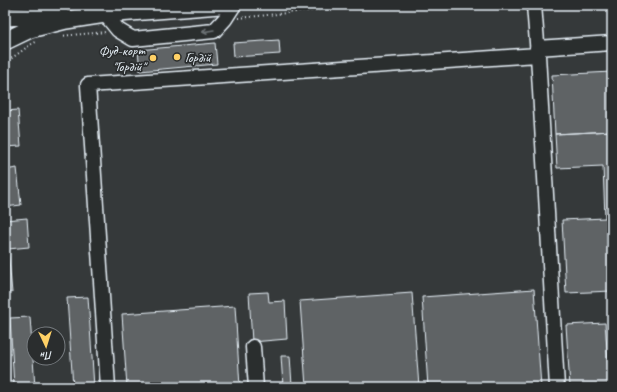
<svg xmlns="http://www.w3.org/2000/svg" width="617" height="392" font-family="Caveat,sans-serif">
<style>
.building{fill:#5f6365;stroke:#e8f1f8}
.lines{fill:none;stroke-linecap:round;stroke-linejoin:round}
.minor-casing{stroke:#e8f1f8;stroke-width:17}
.major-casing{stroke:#e8f1f8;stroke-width:20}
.path{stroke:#e8f1f8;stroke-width:2;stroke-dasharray:1 3;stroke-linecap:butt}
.minor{stroke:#2a2d2e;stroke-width:14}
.major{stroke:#2a2d2e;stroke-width:17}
.oneway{stroke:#6c7275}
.poi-dot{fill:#ffd166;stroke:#2a2d2e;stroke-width:1.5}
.labels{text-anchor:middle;stroke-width:3.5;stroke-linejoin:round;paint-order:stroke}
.poi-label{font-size:14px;fill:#e8f1f8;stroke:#2a2d2e;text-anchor:end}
</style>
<rect width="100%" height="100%" fill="#35393a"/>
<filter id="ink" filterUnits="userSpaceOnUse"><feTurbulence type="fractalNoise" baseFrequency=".025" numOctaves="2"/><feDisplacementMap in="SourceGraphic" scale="8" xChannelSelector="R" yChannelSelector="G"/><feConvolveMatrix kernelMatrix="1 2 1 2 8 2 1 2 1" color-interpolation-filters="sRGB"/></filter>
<g filter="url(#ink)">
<path class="building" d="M279,40L280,54L234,57L233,43Z
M215,43L217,64L140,71L138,50Z
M612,72V131L555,134L552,75Z
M18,110L21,146L5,147V111Z
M612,131V291L566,293L562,220L605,218L603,166L557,168L555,134Z
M17,168L21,205L5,207V170Z
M27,218L29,247L8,249L12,293H5V220Z
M534,289L541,387H428L422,297Z
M268,292L269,302L285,301L287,339L252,342L249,293Z
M412,293L419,387H306L300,301Z
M88,297L94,387H73L67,298Z
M235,306L240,387H127L122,314Z
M30,317L35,387H14L10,318Z
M605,323L610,387H570L566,325Z
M281,356H290L292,385L283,386Z"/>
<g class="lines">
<defs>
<path id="minor" d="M534,5L538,55
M105,14L118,30L133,39L214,31L225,19L234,5
M537,48L612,43
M253,347L256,387
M108,387L88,85L538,55L557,387"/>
<path id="major" d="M5,17L60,14
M5,41L30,29L66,20L105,14L220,5"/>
</defs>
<use href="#minor" class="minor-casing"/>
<use href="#major" class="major-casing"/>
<path class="path" d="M239,18L363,5
M60,36L106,32
M5,63L30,45L38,41"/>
<use href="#minor" class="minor"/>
<use href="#major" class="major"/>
</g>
<defs><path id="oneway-shaft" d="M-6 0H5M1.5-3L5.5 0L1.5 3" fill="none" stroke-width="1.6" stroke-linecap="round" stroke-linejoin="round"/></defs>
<use class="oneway" href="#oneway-shaft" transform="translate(208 31) rotate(170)"/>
</g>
<g class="poi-dot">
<circle cx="177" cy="57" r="4"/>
<circle cx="153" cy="58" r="4"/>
</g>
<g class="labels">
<g class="poi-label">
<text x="145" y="55">Фуд-корт<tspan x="145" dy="16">"Гордій"</tspan></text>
<text x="185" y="62" text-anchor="start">Гордій</text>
</g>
</g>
<rect width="617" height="392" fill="none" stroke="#2a2d2e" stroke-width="20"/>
<rect x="10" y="10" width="597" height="372" fill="none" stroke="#e8f1f8" stroke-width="1.5" filter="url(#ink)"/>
<g transform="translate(46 346) rotate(176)"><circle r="19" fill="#2a2d2e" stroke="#767b7f"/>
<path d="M0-3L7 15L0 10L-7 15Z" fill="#ffd166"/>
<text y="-6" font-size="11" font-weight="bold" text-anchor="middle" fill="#e8f1f8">Пн</text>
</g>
</svg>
